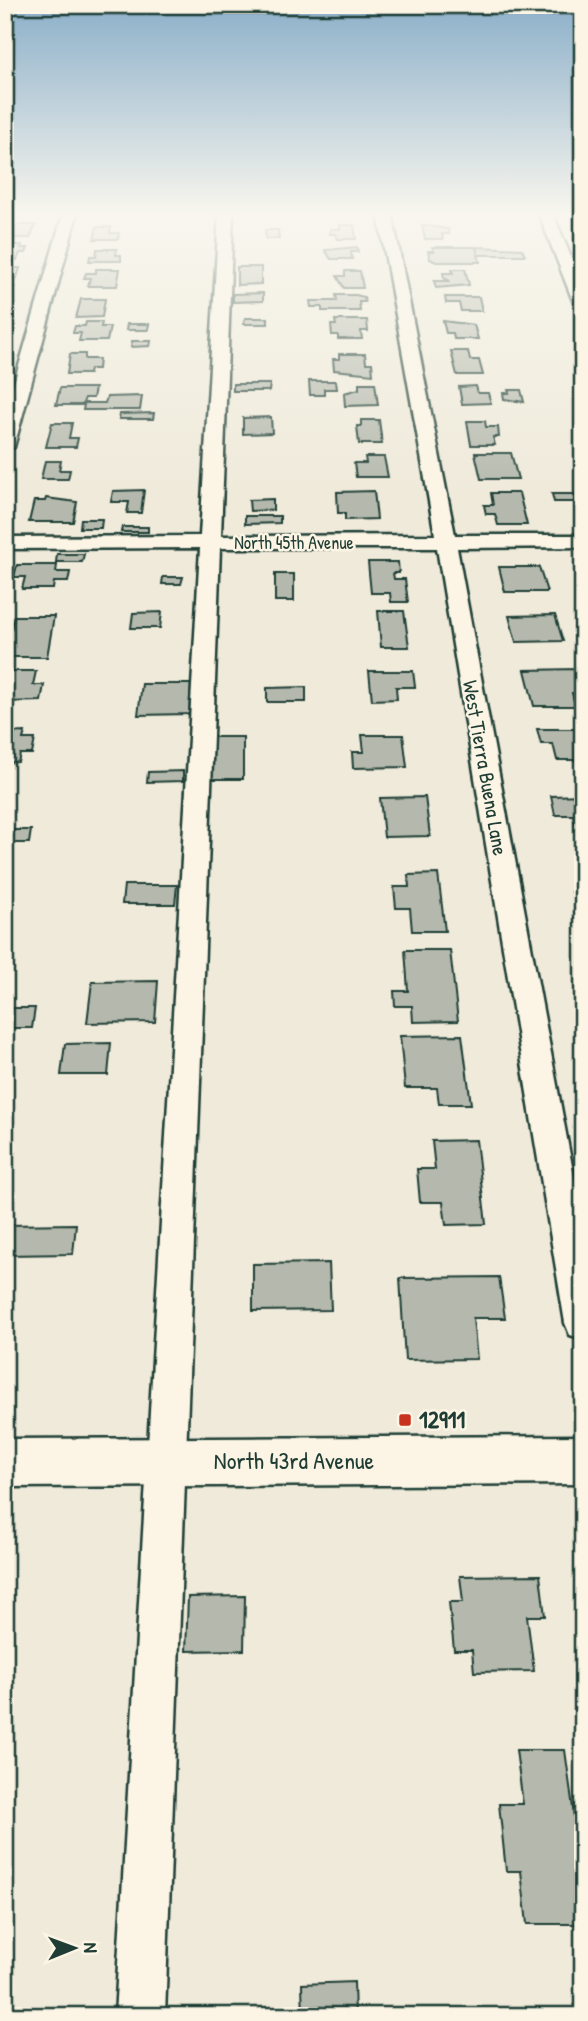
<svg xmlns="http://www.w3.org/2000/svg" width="588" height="2021" font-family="'Patrick Hand',sans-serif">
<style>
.building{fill:#b5b9ad;stroke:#1f3d34;stroke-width:2}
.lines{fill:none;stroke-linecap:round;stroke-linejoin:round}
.minor-casing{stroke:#1f3d34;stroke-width:5}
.major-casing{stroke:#1f3d34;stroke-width:5}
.minor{fill:#fcf5e5;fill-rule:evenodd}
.major{fill:#fcf5e5;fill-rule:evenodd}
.poi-dot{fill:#c8321e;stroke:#fcf5e5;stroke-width:2.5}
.labels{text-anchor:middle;stroke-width:5;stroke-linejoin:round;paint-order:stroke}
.far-street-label{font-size:18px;fill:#1f3d34;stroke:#fcf5e5}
.street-label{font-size:21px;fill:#1f3d34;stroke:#fcf5e5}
.near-poi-label{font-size:24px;font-weight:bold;fill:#1f3d34;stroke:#fcf5e5;text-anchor:start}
.near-street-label{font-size:24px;fill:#1f3d34;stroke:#fcf5e5}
</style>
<rect width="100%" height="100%" fill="#efeada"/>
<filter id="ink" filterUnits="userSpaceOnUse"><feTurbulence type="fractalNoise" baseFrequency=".0143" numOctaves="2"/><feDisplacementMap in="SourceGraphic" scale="14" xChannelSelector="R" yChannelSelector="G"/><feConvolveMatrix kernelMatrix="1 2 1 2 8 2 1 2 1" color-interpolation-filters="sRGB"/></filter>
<g filter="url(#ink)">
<path class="building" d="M17,225H36L30,238H13L14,235H9Z
M340,225H354L356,239H337L336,234H330V229H340Z
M422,225L448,229L449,234H442L443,239H425Z
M97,227H111L110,233H119L118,239H94Z
M265,230H278L279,239H266Z
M5,245H22L21,248H28L26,253H20L17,260H5Z
M357,247L358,252H351L352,259H331L325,250Z
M432,247H476L480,262H436L430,259L428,251H434Z
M476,247L522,249L525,255H478Z
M97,249H117L116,255H121V261H89L90,256H96Z
M237,267H261V284L237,285Z
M5,268H20L14,287H5Z
M96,269H120L117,286H88L90,278H84L86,273H96Z
M452,269H465L469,285L436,288L434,281H450L444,278L443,273H453Z
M345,271H360L363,288H344L337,276H345Z
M263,293V301L233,302V294Z
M336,295H356L364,297L365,302H359L360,311H322V307H311L310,301H337Z
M445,297H479L482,311H461L459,303H446Z
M81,299H105L102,317L76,318Z
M245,318H268V324H244Z
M335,320H367L368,331H361L362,339H338V335H332L331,325H336Z
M443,321L474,325L478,339H454L453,333H446Z
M86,322H102L101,327H110L107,341H79L81,333H73L75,326H85Z
M127,324H149L148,330H126Z
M132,341H151L150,346L131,347Z
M451,351H468L470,360H479L483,375H457Z
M70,354H85V359H99L98,369H90L89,374H67Z
M339,354H365L366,363H372L373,374L334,370L333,359H339Z
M309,381H336L337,389H324V395H310Z
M359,383H375L378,405L345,406L344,393L359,389Z
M233,384H270L269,391H233Z
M476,386L478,393H488L491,403L462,404L459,387Z
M60,388H95L93,398H85L83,403H105L107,397L142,396L140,410H83L84,405H56Z
M508,390H521L524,402L504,399L503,393H509Z
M154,413L153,419H119L120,414Z
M271,417L272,433L243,434V418Z
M361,420H379L382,444H359L357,426H361Z
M467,421H485L486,427H498L499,437H493L495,445H471Z
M52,423H72L69,438H78L76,447H46Z
M475,453H511L518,479H481Z
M365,457H384L388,477H356L354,463H366Z
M45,461H61L59,470H70L68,479H41Z
M144,490L141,513H127L129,502H111L113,491Z
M374,491L377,519L345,520V513H338L337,492Z
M491,493H519L527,525H498L495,514H486L484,505H493Z
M552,494H575L577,502H554Z
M46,498L77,502L73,522H29L34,501H45Z
M273,499V510L250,511L249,500Z
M245,516H280V523L245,524Z
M81,519H102L101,528H80Z
M122,527H148V532H121Z
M57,554H84L82,562H56Z
M368,562H398L399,573H393L394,579H405L408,602H391L390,593H371Z
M17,565H57L56,572H70L68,582H54L53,589H22L25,577H14Z
M499,567H539L547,592H505Z
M275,574H294V601H275Z
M163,577H183L181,584H162Z
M378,611H404L409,647H381Z
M162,612L160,628H131L133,613Z
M555,615L563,641L516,642L509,616Z
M14,616H54L47,657H8L11,643H5V632H11Z
M577,669L583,693H572L575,706H534L525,670Z
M7,671H36L33,685H44L41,701L5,702Z
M369,671H413L415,687H396L397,699L372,700Z
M142,684H191L189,714L138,715Z
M306,687V702H267V688Z
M537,729H583V760H557L553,744H541Z
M25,732L23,739H35L32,754H20L18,762L5,763V733Z
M362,735H403L407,767L353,768L352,752H364Z
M209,737H243V779H208Z
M183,771V781L147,782L148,772Z
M583,795V831H577L573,815H555L551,796Z
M425,797L430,836L384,837L380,798Z
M5,830H31L29,843H5Z
M438,874L445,931H412L410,908H396L394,887H409L408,875Z
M124,885H177L175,904H122Z
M572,891H583V911H577Z
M405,950H450L458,1021L413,1022L412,1006H395L394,991H408Z
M158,981L155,1022L87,1023L92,982Z
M5,1008H35L32,1028H5Z
M462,1035L471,1104H439L437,1088H405L400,1036Z
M111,1043L108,1075H61L65,1044Z
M476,1140L486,1224L446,1225L443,1202H420L417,1169H435L432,1141Z
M76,1224L73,1254L5,1255V1225Z
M329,1263L331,1310L253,1311V1264Z
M499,1277L505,1318H473L477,1359L405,1360L400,1278Z
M540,1575L545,1616H527L534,1671L474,1672L472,1650H454L449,1602H463L460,1576Z
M245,1596L244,1650L186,1651L188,1597Z
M516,1750H565L583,1881V1924H527L521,1871H506L499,1804H523Z
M354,1982L355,2016H303L302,1984Z"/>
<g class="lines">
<defs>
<path id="minor" d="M63,214H77L14,447L5,452V414Z
M219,214H233L221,536L435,535L378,214H392L455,535H583V547L457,548L583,1225V1339L570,1335L565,1323L437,548H220L165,2016H115L200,548L5,549V537L200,536Z
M539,214H553L583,286V311L575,306Z"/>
<path id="major" d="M583,1436V1484L5,1487V1439Z"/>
</defs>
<use href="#minor" class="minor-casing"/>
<use href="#major" class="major-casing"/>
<use href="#minor" class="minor"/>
<use href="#major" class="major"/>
</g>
</g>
<linearGradient id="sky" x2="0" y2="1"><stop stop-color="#8bafc9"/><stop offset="0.43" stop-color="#f8f6ee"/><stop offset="1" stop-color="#f8f6ee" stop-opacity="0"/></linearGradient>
<rect width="588" height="497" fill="url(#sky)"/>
<rect class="poi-dot" x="398" y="1413" width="14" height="14" rx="3.5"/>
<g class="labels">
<g class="far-street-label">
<text x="294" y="549">North 45th Avenue</text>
</g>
<g class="street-label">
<text transform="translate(485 768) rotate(80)" y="7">West Tierra Buena Lane</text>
</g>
<g class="near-poi-label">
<text x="419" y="1428">12911</text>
</g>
<g class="near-street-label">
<text x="294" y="1469">North 43rd Avenue</text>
</g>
</g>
<rect width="588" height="2021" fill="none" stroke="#fcf5e5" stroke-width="28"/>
<rect x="14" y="14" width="560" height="1993" fill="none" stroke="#1f3d34" stroke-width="2.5" filter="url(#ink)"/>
<g transform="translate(74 1948) rotate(89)" stroke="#fcf5e5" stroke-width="5" paint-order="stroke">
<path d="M0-5L12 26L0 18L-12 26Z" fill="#1f3d34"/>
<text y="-10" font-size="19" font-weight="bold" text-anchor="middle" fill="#1f3d34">N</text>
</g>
</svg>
